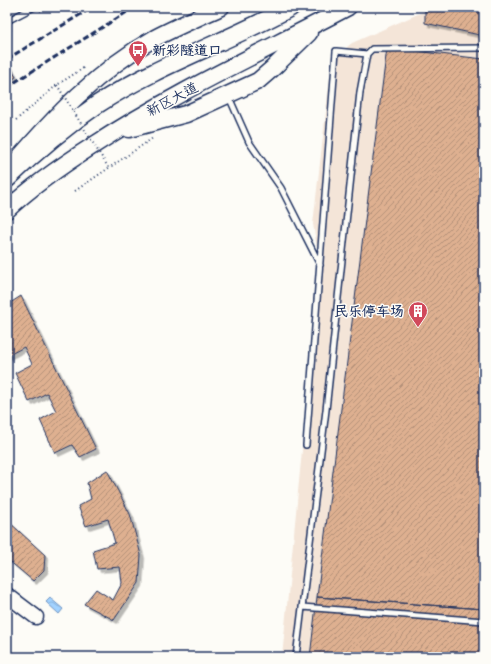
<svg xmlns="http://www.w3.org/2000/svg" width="491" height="664" font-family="Itim,'LXGW WenKai TC',sans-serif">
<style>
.built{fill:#f4e5d8}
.water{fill:url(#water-waves);stroke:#6c91bf}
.building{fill:url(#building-hatch);stroke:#1b2f5e;filter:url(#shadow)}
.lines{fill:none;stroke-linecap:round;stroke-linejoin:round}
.service-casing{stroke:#1b2f5e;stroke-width:8}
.secondary-casing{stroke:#1b2f5e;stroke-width:17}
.primary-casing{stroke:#1b2f5e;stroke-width:19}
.trunk-casing{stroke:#1b2f5e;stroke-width:20}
.path{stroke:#1b2f5e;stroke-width:2;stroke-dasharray:1 3;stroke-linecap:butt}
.service{stroke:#fdfcf7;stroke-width:5}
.secondary{stroke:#fdfcf7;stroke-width:14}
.primary{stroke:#fdfcf7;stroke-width:16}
.trunk{stroke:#fdfcf7;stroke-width:17}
.rail{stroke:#1b2f5e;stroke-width:3;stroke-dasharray:6 3;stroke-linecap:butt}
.path-bridge{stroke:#1b2f5e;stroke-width:2;stroke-dasharray:1 3;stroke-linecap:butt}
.labels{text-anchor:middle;stroke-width:3;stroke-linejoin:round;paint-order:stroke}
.poi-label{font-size:14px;font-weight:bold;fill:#1b2f5e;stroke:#fdfcf7;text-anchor:start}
.street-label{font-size:14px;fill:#1b2f5e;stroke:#fdfcf7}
</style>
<defs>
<pattern id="water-waves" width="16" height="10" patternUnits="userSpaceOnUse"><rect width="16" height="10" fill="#a2d2ff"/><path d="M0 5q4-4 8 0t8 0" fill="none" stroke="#8bb5dd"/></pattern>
<pattern id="building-hatch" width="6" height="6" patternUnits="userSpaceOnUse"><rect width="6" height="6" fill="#deb090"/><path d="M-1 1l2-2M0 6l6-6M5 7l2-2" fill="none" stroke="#b39079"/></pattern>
<filter id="shadow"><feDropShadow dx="3.5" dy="3.5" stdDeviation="0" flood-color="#0004"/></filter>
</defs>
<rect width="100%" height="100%" fill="#fdfcf7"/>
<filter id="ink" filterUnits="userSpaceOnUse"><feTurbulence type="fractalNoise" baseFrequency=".025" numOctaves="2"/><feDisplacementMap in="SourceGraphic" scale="8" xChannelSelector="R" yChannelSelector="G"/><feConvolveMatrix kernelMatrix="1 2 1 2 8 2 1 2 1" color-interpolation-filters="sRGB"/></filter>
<g filter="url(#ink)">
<path class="built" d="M434,7H484V657H282L320,265L313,224L332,59L352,43Z"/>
<path class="water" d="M50,598L63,609L59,614L46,602Z"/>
<path class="building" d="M425,7H484V36L425,23Z
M387,48L484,59V609L317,597Z
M8,63L16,77L7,83V64Z
M21,296L96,449L80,457L72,445L55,453L40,420L56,411L47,393L29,402L15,373L32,364L24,347L7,356V322L10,320L7,314V305Z
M107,470L130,514L141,555L139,583L114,620L84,604L96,589L113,600L122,583L120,567L97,569L93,550L115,543L108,519L86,526L78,506L91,499L87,483Z
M7,520L45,555L44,570L33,581L7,559Z
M317,597L484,609V657H310Z"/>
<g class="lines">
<defs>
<path id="service" d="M7,21L34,7
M229,97L249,142L281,188L320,265
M306,445L336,51L367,54
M302,607L484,621
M296,657L326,410L360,92L367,54L372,49L484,48"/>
<path id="secondary" d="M7,595L36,617"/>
<path id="primary" d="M129,129L186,114L258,81L273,68L309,33
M12,166C54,117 98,70 155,38C176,27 199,17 221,7
M7,210C33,185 64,164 94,145C175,92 263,52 348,7"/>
<path id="trunk" d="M7,179C35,152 66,126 98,104C159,64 228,42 291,7"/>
</defs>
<use href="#service" class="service-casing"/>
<use href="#secondary" class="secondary-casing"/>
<use href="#primary" class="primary-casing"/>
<use href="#trunk" class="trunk-casing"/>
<path class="path" d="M40,11L47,7
M7,32L13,28
M16,120L57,85L85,67
M75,191L153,138"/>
<use href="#service" class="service"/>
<use href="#secondary" class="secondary"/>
<use href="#primary" class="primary"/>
<use href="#trunk" class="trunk"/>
<path class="rail" d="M7,59L93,7
M7,87L135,7"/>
<path class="path-bridge" d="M57,85L108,167"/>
</g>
</g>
<defs>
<symbol id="bus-pin" viewBox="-11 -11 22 30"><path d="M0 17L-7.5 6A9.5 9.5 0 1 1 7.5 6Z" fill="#d1495b" stroke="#fdfcf7"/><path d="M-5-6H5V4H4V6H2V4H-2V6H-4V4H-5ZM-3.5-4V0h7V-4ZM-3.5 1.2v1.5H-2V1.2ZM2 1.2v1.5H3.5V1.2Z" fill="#fff"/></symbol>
<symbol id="building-pin" viewBox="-11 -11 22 30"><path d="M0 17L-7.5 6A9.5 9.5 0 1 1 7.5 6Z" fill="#d1495b" stroke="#fdfcf7"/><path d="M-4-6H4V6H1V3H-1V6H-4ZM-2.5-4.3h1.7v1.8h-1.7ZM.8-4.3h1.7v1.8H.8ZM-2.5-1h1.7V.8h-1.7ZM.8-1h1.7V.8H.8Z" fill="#fff"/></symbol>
</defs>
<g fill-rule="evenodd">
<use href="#bus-pin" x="127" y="39" width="22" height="30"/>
<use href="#building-pin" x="407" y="300" width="22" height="30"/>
</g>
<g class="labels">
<g class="poi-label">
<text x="152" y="55">新彩隧道口</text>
<text x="404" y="316" text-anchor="end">民乐停车场</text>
</g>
<g class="street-label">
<text transform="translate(172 99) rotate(-28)" y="5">新区大道</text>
</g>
</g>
<rect width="491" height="664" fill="none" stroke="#fdfcf7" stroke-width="24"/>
<rect x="12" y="12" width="467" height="640" fill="none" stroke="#1b2f5e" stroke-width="1.5" filter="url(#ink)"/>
</svg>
